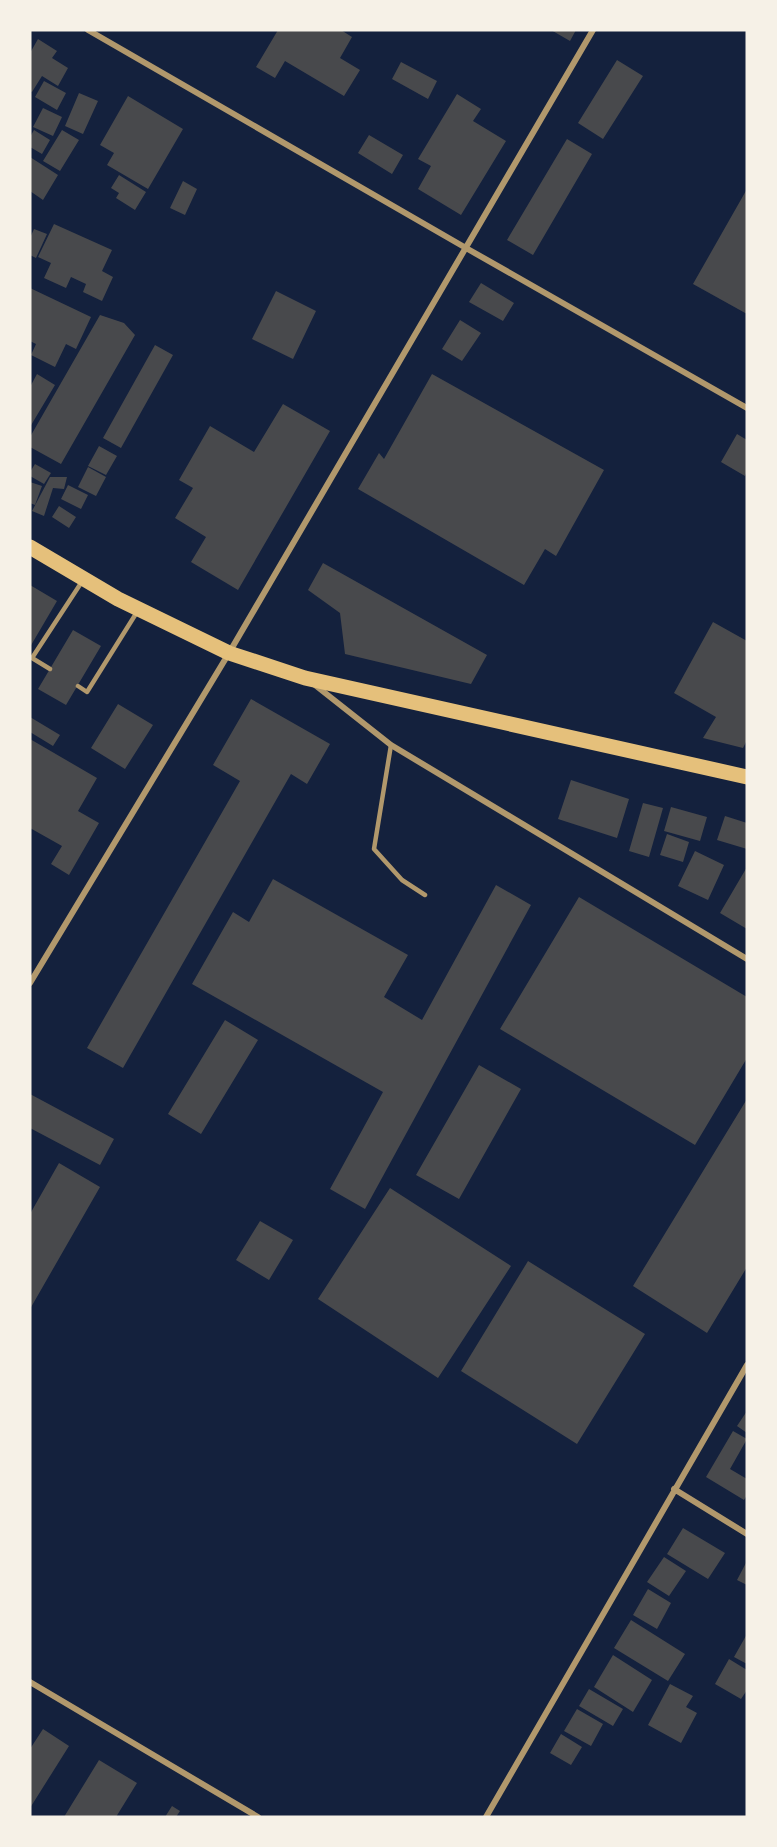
<svg xmlns="http://www.w3.org/2000/svg" width="777" height="1847" font-family="'Public Sans',sans-serif">
<style>
.building{fill:#48494c}
.lines{fill:none;stroke-linecap:round;stroke-linejoin:round}
.service{stroke:#b1986c;stroke-width:4.5}
.minor{stroke:#b1986c;stroke-width:6}
.primary{stroke:#e5c07b;stroke-width:15}
</style>
<rect width="100%" height="100%" fill="#14213d"/>
<path class="building" d="M278,30H341L352,37L340,58L360,70L344,96L285,61L275,78L256,67Z
M551,30H576L570,41Z
M38,39L57,51L52,58L68,68L58,86L42,76L32,92L30,91V53Z
M617,60L643,76L603,139L578,123Z
M401,62L437,81L428,99L392,79Z
M44,81L66,93L57,110L35,97Z
M79,93L98,101L83,134L65,126Z
M457,94L481,109L473,121L506,141L461,215L418,189L431,166L418,159Z
M128,96L183,129L148,189L107,165L114,153L100,145Z
M43,108L62,117L53,136L33,127Z
M34,130L50,140L42,154L30,147V137Z
M62,130L79,140L60,171L43,161Z
M369,135L403,155L392,174L358,153Z
M567,139L592,154L533,255L507,240Z
M30,157L58,175L43,200L30,191Z
M119,175L146,192L135,210L116,198L119,193L111,188Z
M183,181L197,189L185,215L170,208Z
M747,189V314L693,284Z
M54,224L112,250L102,271L113,277L102,301L83,292L86,284L71,277L66,288L44,278L51,263L38,257Z
M34,229L47,234L36,258L30,255V238Z
M481,283L514,303L503,321L469,302Z
M30,288L91,317L76,349L66,344L55,367L31,355L36,344L30,341Z
M276,291L316,311L293,359L252,339Z
M100,315L124,323L135,335L61,464L30,447V437Z
M460,320L481,333L462,361L442,349Z
M155,345L173,355L121,448L103,438Z
M37,374L55,385L30,427V387Z
M432,374L604,470L556,556L545,549L524,585L358,489L379,453L384,459Z
M283,404L330,431L238,590L191,562L206,537L175,518L193,488L179,480L210,426L254,452Z
M737,434L747,440V471L745,476L721,462Z
M99,446L117,456L106,475L88,466Z
M35,464L51,473L44,484L30,476V472Z
M88,467L106,477L96,496L78,487Z
M50,477H67L64,489L53,488L44,516L32,511Z
M30,482L42,486L35,505L30,503Z
M68,485L88,495L81,509L61,499Z
M59,506L76,517L69,528L52,517Z
M323,563L487,655L471,684L345,654L340,613L308,590Z
M30,585L57,601L30,647Z
M713,622L747,641V740L743,748L703,738L716,717L674,693Z
M73,630L101,646L66,705L38,689Z
M251,699L330,744L307,784L291,774L123,1068L87,1048L240,781L213,765Z
M118,704L153,725L125,769L91,748Z
M30,717L60,735L53,746L30,732Z
M30,739L97,778L78,811L99,823L69,875L51,864L62,846L30,828Z
M571,780L629,799L617,838L558,819Z
M643,803L663,808L649,857L629,851Z
M671,807L707,817L700,841L664,831Z
M725,816L747,823V849L717,840Z
M667,834L689,842L683,862L660,855Z
M695,851L724,865L708,900L678,886Z
M747,867V929L720,913Z
M273,879L408,955L384,997L422,1020L496,885L531,905L365,1209L330,1189L383,1092L192,984L233,912L249,922Z
M579,897L747,997V1058L695,1145L500,1029Z
M225,1020L258,1040L201,1134L168,1114Z
M479,1065L521,1089L459,1199L416,1175Z
M30,1094L114,1139L100,1165L30,1128Z
M747,1099V1267L707,1333L633,1286Z
M59,1163L100,1187L30,1309V1214Z
M390,1188L511,1266L438,1378L318,1299Z
M260,1221L293,1240L269,1280L236,1260Z
M528,1261L645,1334L577,1444L461,1371Z
M747,1411V1433L737,1426Z
M733,1431L747,1439L730,1469L747,1479V1495L744,1500L706,1477Z
M683,1528L725,1553L708,1579L667,1554Z
M664,1557L686,1571L669,1596L647,1582Z
M747,1561V1585L737,1580Z
M648,1589L671,1603L657,1629L633,1615Z
M631,1620L685,1654L668,1681L614,1648Z
M747,1634V1664L734,1657Z
M613,1655L652,1680L633,1712L594,1687Z
M729,1659L747,1670V1690L741,1699L715,1684Z
M670,1684L693,1696L686,1707L697,1713L681,1743L648,1725Z
M589,1689L623,1709L613,1726L579,1706Z
M577,1709L603,1724L591,1746L564,1731Z
M43,1729L69,1746L30,1808V1749Z
M561,1734L582,1747L571,1765L550,1753Z
M99,1760L137,1783L116,1817H64Z
M172,1806L180,1811L176,1817H165Z"/>
<g class="lines">
<path class="service" d="M50,669L32,658L83,580
M78,686L87,692L137,612
M391,745L374,849L402,880L425,895"/>
<path class="minor" d="M88,30L466,248L747,408
M315,685L391,745L747,959
M30,983L229,653L593,30
M674,1489L747,1534
M30,1682L258,1817
M486,1817L747,1365"/>
<path class="primary" d="M30,547L118,599L229,653L305,678L747,777"/>
</g>
<rect width="777" height="1847" fill="none" stroke="#f6f1e7" stroke-width="63"/>
</svg>
